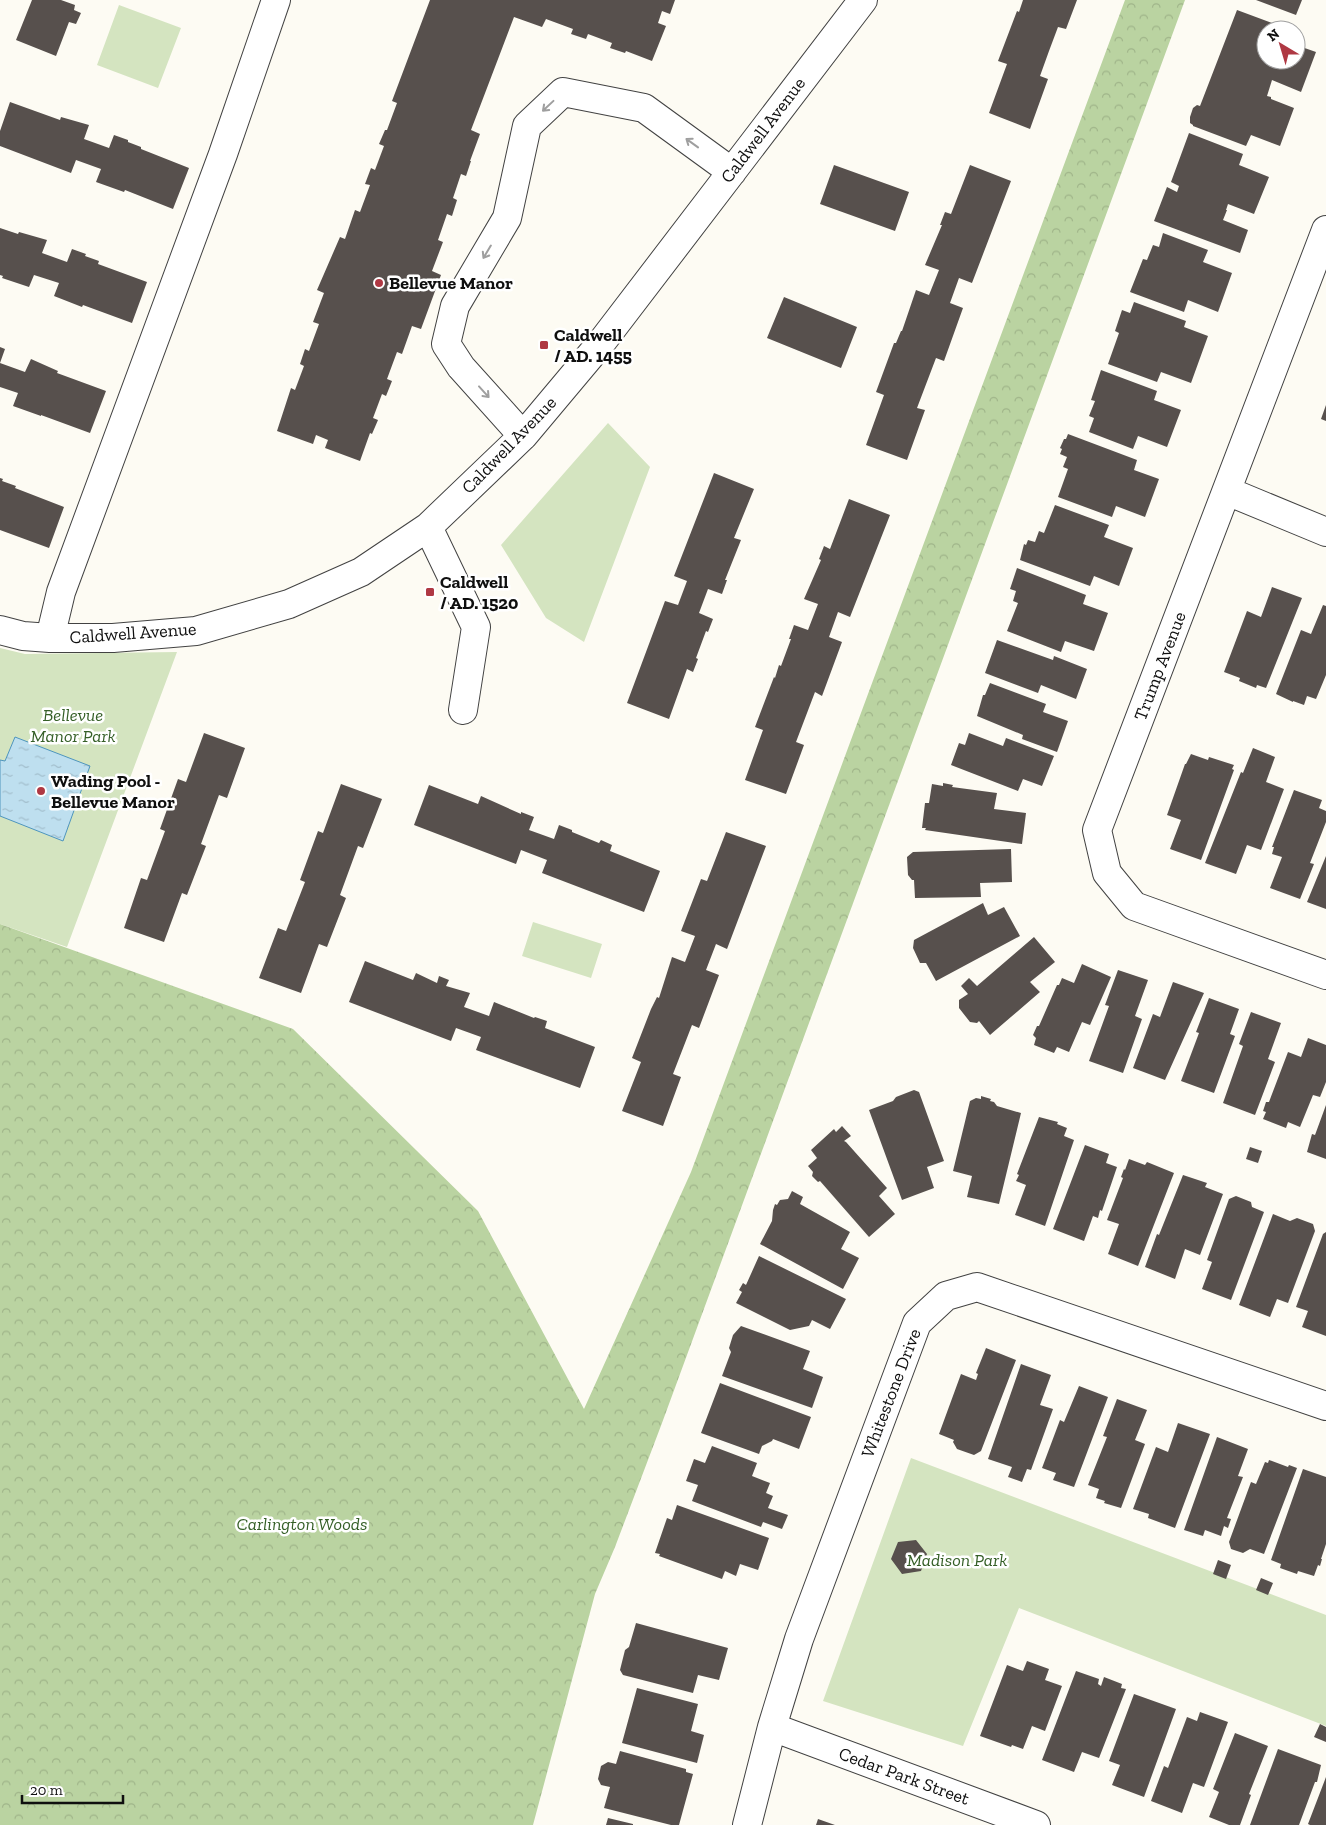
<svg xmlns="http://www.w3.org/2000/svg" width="1326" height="1825" font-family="'Zilla Slab',serif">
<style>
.grass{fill:#d4e4c0}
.forest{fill:url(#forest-crowns)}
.water{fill:url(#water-ripples);stroke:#4e95bd}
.building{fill:#57504d}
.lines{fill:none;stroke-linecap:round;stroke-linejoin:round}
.minor-casing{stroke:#424242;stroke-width:30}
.minor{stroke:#fff;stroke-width:28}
.oneway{stroke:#9f9f9f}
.poi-dot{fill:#af3843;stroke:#fff;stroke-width:2}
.labels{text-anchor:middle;stroke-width:5;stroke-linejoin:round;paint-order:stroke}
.street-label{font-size:18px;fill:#0f0f0f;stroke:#fff}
.poi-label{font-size:18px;font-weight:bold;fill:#0f0f0f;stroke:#fff;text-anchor:start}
.park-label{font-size:18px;font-style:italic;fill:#355f27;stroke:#fff}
</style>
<defs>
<pattern id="forest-crowns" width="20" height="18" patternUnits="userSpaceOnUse" patternTransform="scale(1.25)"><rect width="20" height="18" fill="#bad3a1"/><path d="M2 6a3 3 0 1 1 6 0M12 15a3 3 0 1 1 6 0" fill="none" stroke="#9fb489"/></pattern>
<pattern id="water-ripples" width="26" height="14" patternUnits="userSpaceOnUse" patternTransform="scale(1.25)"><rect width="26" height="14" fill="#bedfef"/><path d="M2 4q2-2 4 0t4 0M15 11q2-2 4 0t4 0" fill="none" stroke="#a2becc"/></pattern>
</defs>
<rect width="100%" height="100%" fill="#fdfbf3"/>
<path class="grass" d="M119,5L181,28L158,88L97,65Z
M608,423L650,467L584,642L546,618L501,545Z
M0,648L25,654L177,652L67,947L0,924Z
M533,922L602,944L591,978L522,956Z
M911,1458L1326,1615V1726L1019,1608L963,1746L823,1701Z"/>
<path class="forest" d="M1125,0H1185L662,1423L615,1547L595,1594L533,1825H0V924L293,1029L478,1211L584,1409L691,1172Z"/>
<path class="water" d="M15,737L90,766L63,841L0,816V760L5,761Z"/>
<path class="building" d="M32,0H61L75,5L74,10L81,13L76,24L69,22L56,56L16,40Z
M430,0H675L670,14L662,11L658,23L666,26L652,61L626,51L625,53L610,48L612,43L588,34L586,39L571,34L573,29L546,19L542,27L514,17L471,130L480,134L470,161H471L466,176L461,174L453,198L457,200L452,216L447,214L438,240L443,242L432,271L441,275L421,329L412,326L402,354L397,352L387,379L392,381L386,396L382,394L373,418L378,420L372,434L370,433L360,461L325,448L328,440L316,435L313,444L277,431L291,388L295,390L304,366L300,364L305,349L309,351L319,324L313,322L324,293L317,290L340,237L345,239L355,210L360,212L370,185L365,184L371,168L375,170L384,146L379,144L385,130H387L397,103L392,101Z
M1023,0H1077L1066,29L1058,27L1049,51L1040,76L1048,79L1030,129L989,113L1007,64L998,61L1017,11L1019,12Z
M1256,0H1302L1296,15Z
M1237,10L1291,30H1266V60H1296V45L1316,52L1301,92L1272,80L1267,96L1271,97V99L1294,108L1280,146L1251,135L1246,146L1193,126V125L1190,123V117L1193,108L1197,105L1200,106Z
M10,102L60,120L61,117L89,125L84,139L109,148L114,135L128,140V142L141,147V149L189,168L173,209L125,190L124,192L96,182L101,169L76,160L71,173L0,146V131Z
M1189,133L1243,154L1239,165L1269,177L1254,214L1228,204L1226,210H1227L1223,220L1248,230L1240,253L1154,221L1167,187L1177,192L1179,186L1171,182Z
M834,165L909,192L895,231L820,204Z
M970,165L1011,181L972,283L959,278L950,303L963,308L944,361L936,358L917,408L925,410L907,460L866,445L884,395L876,392L894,343H896L901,331H902L916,290L929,295L939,270L925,265L942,225H940L945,212L951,214Z
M0,228L18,234L19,232L47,240L42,253L67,262L72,249L86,254L85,256L99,261L98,264L147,282L132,323L83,305L82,307L54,296L59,283L34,275L29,287L2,278L3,276L0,275Z
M1163,233L1208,250L1203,262L1232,273L1218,312L1188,300L1184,312L1130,292L1143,259L1147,260L1153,245L1159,247Z
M784,297L857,327L841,368L767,338Z
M1134,302L1186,321L1184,327L1208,336L1191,383L1161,372L1157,382L1108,364L1119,333L1115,331L1122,310L1130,313Z
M0,347L5,349L0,363Z
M31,359L58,371L57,373L106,391L90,433L41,415V416L13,406L18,393L0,387V363L25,372Z
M1101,370L1157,391L1154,400L1181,410L1167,447L1138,436L1133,449L1089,432L1094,418L1089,416L1095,401L1091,400Z
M1326,405V421L1321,419Z
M1068,434L1137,460L1134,470L1159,479L1145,517L1116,506L1112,517L1058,497L1068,469L1063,467L1067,457L1060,454L1062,449L1060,448L1064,439H1066Z
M714,473L754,489L734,538L741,540L725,580H727L722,594L708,589L699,613L713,619L708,632L706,631L696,658L698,659L693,672L687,669L669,719L627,703L665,601L678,605L687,581L674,576Z
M0,478L3,479L2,481L16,486L15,488L64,507L49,548L0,530Z
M849,499L890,515L850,617L838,612L829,637L842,642L822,696L815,692L796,742L804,745L786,794L745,780L763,730L755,727L774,677L775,678L779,665L781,666L791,639H789L794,625L808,630L818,604L804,599L821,560L819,559L824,546L830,549Z
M1055,505L1109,525L1104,537L1133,548L1119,586L1094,576L1090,586L1020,560L1024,544L1026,545L1028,540L1035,542L1039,531L1044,533Z
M1017,568L1086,595L1083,604L1108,613L1094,651L1065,641L1061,652L1007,631L1018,603L1013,601L1016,591L1010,589Z
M1272,587L1302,598L1266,688L1257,685L1256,688L1239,681L1240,678L1224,672L1247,611L1261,617Z
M1323,605L1326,606V675L1316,699L1307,696L1304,705L1293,701V702L1276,694L1301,630L1311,634Z
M997,640L1053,660L1054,656L1087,669L1076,699L1041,685L1038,693L985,673Z
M990,683L1046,704L1043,712L1068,721L1057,752L1022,739L1023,735L977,716L983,695H985Z
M204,733L245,748L227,798L219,795L201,844L206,846L187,895L182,893L164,942L124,928L141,878L147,880L165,831L160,829L178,779L186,782Z
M969,733L1003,746L1006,738L1054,756L1042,786L1023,779L1018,791L951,765L959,743L965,745Z
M1253,748L1275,757L1266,782L1284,789L1261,850L1247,845L1236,874L1205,863L1241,772L1243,773Z
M1191,754L1208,760L1209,757L1234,765L1232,769L1234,770L1201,860L1170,849L1181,820L1167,815L1185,764H1186Z
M943,783L953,785L952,787L997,793L994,809L1026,813L1022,844L925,830L926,828H922L925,803H929L932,784L943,786Z
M341,784L382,799L363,848L358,846L340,895L346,898L327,947L319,944L301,993L259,978L278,928L286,931L305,882L300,880L318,831L323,833Z
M429,785L478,804L481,796L521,814V812L534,817L529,830L554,839L559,825L572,830V832L599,843L601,840L612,845L610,851L660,871L644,912L542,873L547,860L521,850L516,864L414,825Z
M1294,790L1322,800L1319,808L1326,811V822L1310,863L1314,864L1300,899L1270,888L1282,857L1272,854L1274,847H1272Z
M726,832L766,846L727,949L716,944L706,970L719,975L699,1028L692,1025L673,1074L681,1077L663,1126L622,1111L641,1062L632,1058L651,1009L657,997L659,998L672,957L685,962L695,936L681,931L701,879L707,881Z
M1011,849L1012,882L980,883L981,897L915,898L914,880H912L908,875L907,857L913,852Z
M1326,856V909L1307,902Z
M983,903L988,915L1004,907L1020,936L936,981L926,963H920L913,948L914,940Z
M1034,937L1055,962L1030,982L1040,992L990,1035L979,1021L977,1023L970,1022L959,1008V1000L968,994L961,986L969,978L977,986Z
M365,961L413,980L416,973L437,983L439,976L449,980L446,986L470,993L464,1007L489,1016L494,1002L534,1018L535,1017L547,1021L545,1028L595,1047L580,1088L476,1050L481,1037L456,1028L451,1041L349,1002Z
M1082,964L1111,977L1090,1025L1082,1022L1069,1052L1057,1047L1054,1053L1034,1045L1036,1038L1033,1035L1037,1026H1039L1057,985H1059L1062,978L1074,983Z
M1118,970L1148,980L1135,1016L1142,1019L1123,1073L1089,1061L1109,1006L1105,1005Z
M1173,982L1204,993L1165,1080L1133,1068L1153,1014L1160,1017Z
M1209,998L1239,1009L1230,1034L1235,1036L1214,1093L1181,1081L1199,1033L1196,1032Z
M1251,1012L1281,1023L1268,1059L1275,1062L1255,1115L1223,1103L1243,1046L1239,1044Z
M1308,1038L1326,1045V1082L1320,1097L1313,1095L1300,1127L1288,1122L1286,1128L1263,1119L1266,1112L1263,1111L1266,1102H1269L1288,1052L1301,1057Z
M914,1090L919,1092L944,1161L927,1167L934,1188L902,1200L869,1110L893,1101L896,1097Z
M981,1096L991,1099L990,1101L994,1102L997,1106L1021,1113L999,1204L967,1197L972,1176L953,1171L970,1101L976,1098L981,1099Z
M1326,1105V1159L1307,1152L1312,1134L1315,1135Z
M1039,1117L1058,1122L1057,1124L1067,1128L1064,1136L1074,1140L1045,1226L1015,1215L1026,1185L1016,1181L1019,1175L1017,1174Z
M842,1126L851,1136L844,1141L846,1142L887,1188L879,1196L895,1214L869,1237L820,1181L818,1182L812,1176L813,1172L808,1166L817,1158L811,1150L834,1129L836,1132Z
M1085,1145L1109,1154L1106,1163L1117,1167L1102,1211L1100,1210L1098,1218L1093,1216L1084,1241L1053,1229Z
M1250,1147L1262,1151L1258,1163L1246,1159Z
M1129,1159L1145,1165L1147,1162L1174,1173L1138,1266L1108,1254L1119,1224L1107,1220L1123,1178L1121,1177L1124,1169L1125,1170Z
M1183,1175L1207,1183L1205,1187L1223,1194L1200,1255L1185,1249L1175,1279L1145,1267L1157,1234L1159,1235Z
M792,1191L803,1197L800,1204L850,1232L841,1249L859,1258L843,1289L760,1244L772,1221L773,1210L775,1204L777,1205L780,1200L788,1199Z
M1236,1196L1251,1202L1252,1207L1264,1212L1231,1300L1202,1289L1212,1262L1207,1260L1229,1199Z
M1273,1214L1290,1221L1297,1218L1313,1224L1315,1231L1288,1303L1277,1299L1270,1317L1239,1305Z
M1326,1232V1336L1302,1327L1308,1311L1296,1307L1323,1234Z
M759,1256L846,1299L830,1329L812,1320L809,1326L790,1330L736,1303L742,1292L739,1290L743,1283L746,1285Z
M741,1326L810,1351L803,1369L823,1377L812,1408L722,1376L731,1352L729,1348L733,1335Z
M986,1348L1016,1360L981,1451L974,1455L957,1449L953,1442L954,1440L939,1434L961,1374L976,1380L978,1374L976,1373Z
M1021,1364L1051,1375L1040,1405L1053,1409L1031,1470L1027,1469L1022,1482L1008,1477L1012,1467L988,1459Z
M720,1383L811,1417L799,1449L773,1439L772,1441L762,1446L759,1454L701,1433Z
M1079,1386L1108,1397L1074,1487L1053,1480L1056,1473L1042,1468L1060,1420L1064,1422Z
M1117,1399L1147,1410L1135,1440L1145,1444L1121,1508L1104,1503L1105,1501L1096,1498L1099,1489L1088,1485L1107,1437L1103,1436Z
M1178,1423L1210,1434L1175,1528L1148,1518L1149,1514L1133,1509L1156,1447L1168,1452Z
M1217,1437L1248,1449L1238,1476L1243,1477L1227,1518L1231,1519L1228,1528L1224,1526L1221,1536L1205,1530L1203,1536L1184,1530Z
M712,1446L757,1463L752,1476L770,1483L766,1493L773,1496L768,1508L788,1515L782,1529L763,1522L761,1527L692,1501L698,1485L686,1481L694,1459L705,1463Z
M1269,1460L1288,1467L1289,1465L1297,1468L1264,1554L1250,1549L1243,1553L1231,1549L1229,1542L1251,1482L1256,1484L1265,1462L1268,1463Z
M1303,1469L1326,1477V1544L1321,1559H1322L1320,1566L1318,1565L1314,1576L1298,1571L1297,1574L1280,1568L1281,1564L1271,1560Z
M677,1505L769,1538L758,1570L740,1564L736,1576L725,1571L722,1579L659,1556L660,1554L655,1553L667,1518L672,1520Z
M916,1540L927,1554L921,1571L902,1574L891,1559L898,1542Z
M1218,1560L1231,1565L1226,1579L1213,1574Z
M1261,1578L1273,1583L1268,1595L1256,1590Z
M636,1623L728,1648L719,1680L698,1675L693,1693L623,1675L620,1670L625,1650L629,1647Z
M1027,1661L1049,1669L1045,1680L1062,1686L1045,1731L1032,1726L1023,1749L1012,1745L1011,1747L980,1736L1007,1665L1023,1671Z
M1076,1671L1099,1679L1098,1684L1101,1686L1104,1677L1122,1684L1121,1688L1126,1689L1099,1758L1082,1752L1074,1772L1042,1760Z
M637,1688L698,1704L691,1731L704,1735L697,1763L622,1743Z
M1134,1694L1176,1709L1144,1797L1112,1785L1120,1765L1109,1761Z
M1200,1712L1228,1722L1204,1787L1193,1783L1182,1813L1151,1801L1164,1766L1168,1768L1187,1717L1197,1721Z
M1320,1724L1326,1727V1742L1314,1737Z
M1235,1733L1268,1746L1249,1794L1251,1795L1240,1825H1229L1209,1817L1219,1792L1213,1789Z
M1278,1749L1321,1765L1317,1782H1315L1299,1825H1250Z
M620,1751L686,1769V1772L693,1774L679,1825H671L604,1808L610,1787L601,1785L598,1779L601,1766L608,1762L616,1764Z
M1326,1777V1825H1310L1308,1824Z
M608,1818L633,1824V1825H606Z
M818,1819L835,1825H816Z"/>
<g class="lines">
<defs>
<path id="minor" d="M1326,230L1097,830L1107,873L1134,906L1326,975
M523,436L461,367L446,344L455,306L507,218L527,126L563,92L644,108L732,172
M1227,491L1326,532
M428,527L476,627L463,710
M0,630L23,636L50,638H113L196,631L289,604L361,572L428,527L523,436L601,343L863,0
M50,638L61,592L223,154L276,0
M772,1727L1036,1825
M747,1825L772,1727L799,1639L917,1323L946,1296L977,1287L1326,1406"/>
</defs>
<use href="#minor" class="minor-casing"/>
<use href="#minor" class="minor"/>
</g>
<defs><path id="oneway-shaft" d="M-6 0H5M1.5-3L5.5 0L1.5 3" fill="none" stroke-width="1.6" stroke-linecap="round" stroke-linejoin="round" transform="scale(1.25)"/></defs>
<g class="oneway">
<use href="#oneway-shaft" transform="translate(548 106) rotate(137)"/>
<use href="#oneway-shaft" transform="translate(692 143) rotate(-144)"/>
<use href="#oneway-shaft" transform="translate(487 252) rotate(121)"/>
<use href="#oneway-shaft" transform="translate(484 392) rotate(48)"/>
</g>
<g class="poi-dot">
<circle cx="379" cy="283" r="5"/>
<rect x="539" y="340" width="10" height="10" rx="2.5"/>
<rect x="425" y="587" width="10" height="10" rx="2.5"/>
<circle cx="41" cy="791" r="5"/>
</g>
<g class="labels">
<g class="street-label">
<text transform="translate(763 130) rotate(-53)" y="6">Caldwell Avenue</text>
<text transform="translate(509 445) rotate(-46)" y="6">Caldwell Avenue</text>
<text transform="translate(133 633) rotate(-4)" y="6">Caldwell Avenue</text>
<text transform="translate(1160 666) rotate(-69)" y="6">Trump Avenue</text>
<text transform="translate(891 1393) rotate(-69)" y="6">Whitestone Drive</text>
<text transform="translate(904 1776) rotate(20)" y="6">Cedar Park Street</text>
</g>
<g class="poi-label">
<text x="389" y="289">Bellevue Manor</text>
<text x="554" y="341">Caldwell<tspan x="554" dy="21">/ AD. 1455</tspan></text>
<text x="440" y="588">Caldwell<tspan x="440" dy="21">/ AD. 1520</tspan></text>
<text x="51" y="787">Wading Pool -<tspan x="51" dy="21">Bellevue Manor</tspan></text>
</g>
<g class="park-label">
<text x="73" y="721">Bellevue<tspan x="73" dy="21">Manor Park</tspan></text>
<text x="302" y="1530">Carlington Woods</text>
<text x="957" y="1566">Madison Park</text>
</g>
</g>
<g transform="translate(1281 45) rotate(322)"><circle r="24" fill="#ffffff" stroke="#9f9f9f"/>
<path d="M0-4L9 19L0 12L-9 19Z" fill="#af3843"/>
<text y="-8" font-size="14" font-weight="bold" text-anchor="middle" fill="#0f0f0f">N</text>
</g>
<path d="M22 1795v8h101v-8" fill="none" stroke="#0f0f0f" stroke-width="2.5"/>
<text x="30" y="1795" font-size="15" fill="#0f0f0f" stroke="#ffffff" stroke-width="4" paint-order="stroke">20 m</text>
</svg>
